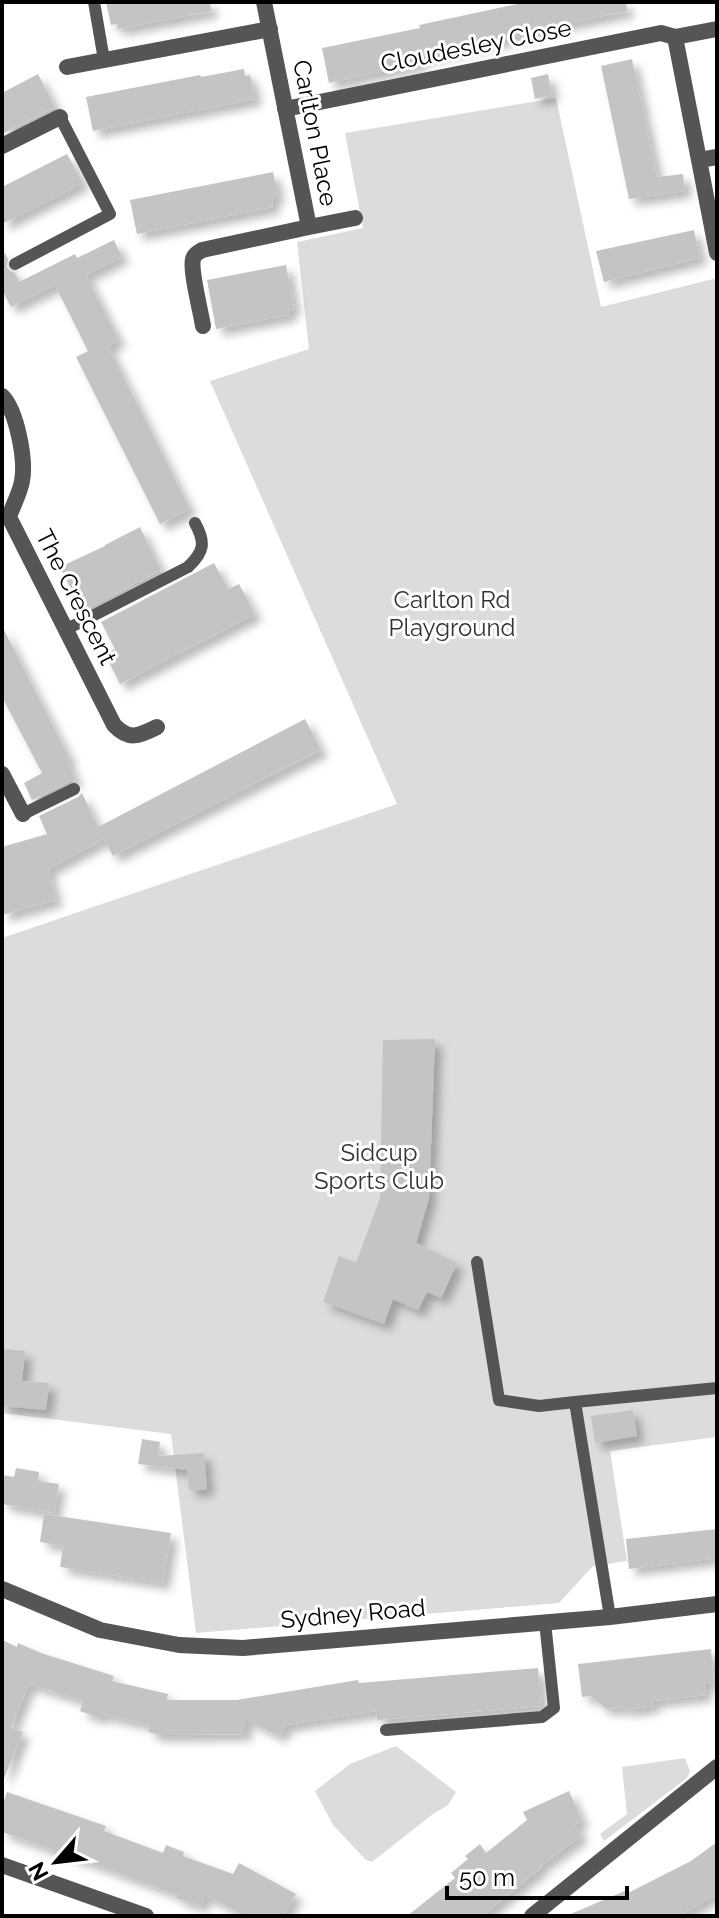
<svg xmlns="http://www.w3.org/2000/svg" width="719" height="1918" font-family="Raleway,sans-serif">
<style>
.green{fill:#dcdcdc}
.building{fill:#c4c4c4;filter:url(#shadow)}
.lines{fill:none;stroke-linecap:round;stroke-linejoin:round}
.service{stroke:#555;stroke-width:12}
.minor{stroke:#555;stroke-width:16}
.labels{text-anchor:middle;stroke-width:6;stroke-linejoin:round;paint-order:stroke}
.street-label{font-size:24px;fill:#000;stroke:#fff}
.park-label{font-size:24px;fill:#333;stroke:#fff}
</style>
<defs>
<filter id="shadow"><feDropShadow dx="7" dy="7" stdDeviation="4" flood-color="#0004"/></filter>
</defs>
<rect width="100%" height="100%" fill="#fff"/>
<path class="green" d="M556,98L601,307L717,278V1437L610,1451L627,1561L593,1566L559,1603L196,1633L171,1434L2,1413V938L397,804L210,381L309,349L297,242L363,228L345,133Z
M396,1746L456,1792L448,1805L433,1814L372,1862L366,1860L333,1825L315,1791L350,1764Z
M685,1758L690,1771L687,1778L604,1841L600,1834L627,1814L622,1767Z"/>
<path class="building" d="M106,2H210L211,11L118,29L117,24L111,25Z
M527,2H626L627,11L534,30V33L419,58L421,63L329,83L322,48L420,28L419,25Z
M632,59L657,177L683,174L685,191L629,199L601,66Z
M244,69L245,76L250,75L255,99L93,131L86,97L200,75L201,77Z
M38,74L55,107L2,134V93Z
M548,74L552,95L535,99L531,78Z
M67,154L83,183L2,224V187Z
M273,172L278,196L272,198L273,207L137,234L130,200Z
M694,230L700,258L604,282L596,251Z
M114,240L122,257L86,275L119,340L108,346L190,509L160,524L76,357L88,351L55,285L11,307L2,290V248L8,259L7,267L10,271L15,273L19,282L75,254L77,258Z
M286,265L294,309L288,310L289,315L216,329L207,280Z
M140,527L161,570L82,611L60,567L105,546V545Z
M214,563L228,589L239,584L255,614L120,684L105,654L115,649L101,622Z
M2,626L70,759L67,760L76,780L70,781L32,800L24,783L42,773L2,697Z
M305,719L321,750L113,856L100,832L104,839L48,869L56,900L2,915V847L47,834L39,816L78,797L82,793L98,827Z
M435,1039L429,1198L416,1243L457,1263L441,1298L427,1292L418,1310L393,1299L384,1324L323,1302L339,1256L356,1263L380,1198L383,1040Z
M2,1349L25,1351L22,1381L49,1383L46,1410L2,1406Z
M633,1410L637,1436L595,1443L591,1416Z
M142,1439L160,1442L158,1456L204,1453L207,1489L189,1490L187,1470L138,1464Z
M16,1468L39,1472L38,1481L59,1484L54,1513L2,1504V1475L14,1477Z
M44,1514L171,1533L163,1583L60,1567L63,1546L40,1542Z
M717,1529V1558L629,1569L626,1539Z
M2,1640L17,1647L18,1643L41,1653L114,1676L112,1681L168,1694L167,1700H237L358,1680L359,1683L538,1668L541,1706L377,1720L376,1711L286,1725L279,1736L245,1719V1734L160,1735L148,1732L150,1725L101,1714L100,1718L80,1711L83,1701L29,1684L11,1727L23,1732L3,1781Z
M711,1649L714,1682L704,1683L706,1695L652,1701L653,1706L626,1710L625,1707L606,1709L591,1696L582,1697L578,1664Z
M569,1791L582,1821L575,1824L581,1836L540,1866L542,1867L482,1916H407L455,1878L451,1873L468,1859L465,1856L480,1844L486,1853L527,1820L523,1812Z
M7,1792L106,1826L104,1831L163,1853L166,1845L184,1852L183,1856L233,1874L239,1863L296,1894L283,1916H245L205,1895L201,1906L176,1898L177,1895L105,1868L2,1832V1806Z
M717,1842V1894L679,1916H566L627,1890L628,1893L691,1861Z"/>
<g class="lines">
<path class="service" d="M94,2L104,60
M15,264L110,214L60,117
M65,630L188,567C204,552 206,543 195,523
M23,814L74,789
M477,1262L499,1400L539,1406L575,1402
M610,1617L575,1402L717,1388
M386,1730L542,1717L554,1708L545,1622"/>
<path class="minor" d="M264,2L309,227L355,218
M675,37L699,160
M67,67L270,29
M285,109L661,33L675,37L717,29
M2,146L60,117
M717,157L699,160L717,253
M203,326C201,312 190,271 193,259C195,253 198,253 202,250L309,227
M2,396C17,411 26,460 22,481C20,493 13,505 9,517L114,725C129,741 139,736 157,727
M2,774L23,814
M2,1589L100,1630L179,1645L243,1648L610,1617L717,1604
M2,1865L146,1916
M532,1916L717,1767"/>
</g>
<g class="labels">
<g class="street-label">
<text transform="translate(476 46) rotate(-11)" y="8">Cloudesley Close</text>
<text transform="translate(315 133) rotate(79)" y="8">Carlton Place</text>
<text transform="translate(76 597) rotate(63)" y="8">The Crescent</text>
<text transform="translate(353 1614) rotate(-5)" y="8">Sydney Road</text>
</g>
<g class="park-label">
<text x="452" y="608">Carlton Rd<tspan x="452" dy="28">Playground</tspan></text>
<text x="379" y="1161">Sidcup<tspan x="379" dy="28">Sports Club</tspan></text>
</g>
</g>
<rect width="719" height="1918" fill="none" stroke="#000000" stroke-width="8"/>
<g transform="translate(56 1862) rotate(242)" stroke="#ffffff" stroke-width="6" paint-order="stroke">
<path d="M0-6L14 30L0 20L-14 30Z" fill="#000000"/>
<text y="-12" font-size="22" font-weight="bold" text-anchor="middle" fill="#000000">N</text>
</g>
<path d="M447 1886v12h180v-12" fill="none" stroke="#000000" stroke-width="4"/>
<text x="459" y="1886" font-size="24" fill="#000000" stroke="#ffffff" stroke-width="6" paint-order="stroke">50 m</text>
</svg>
